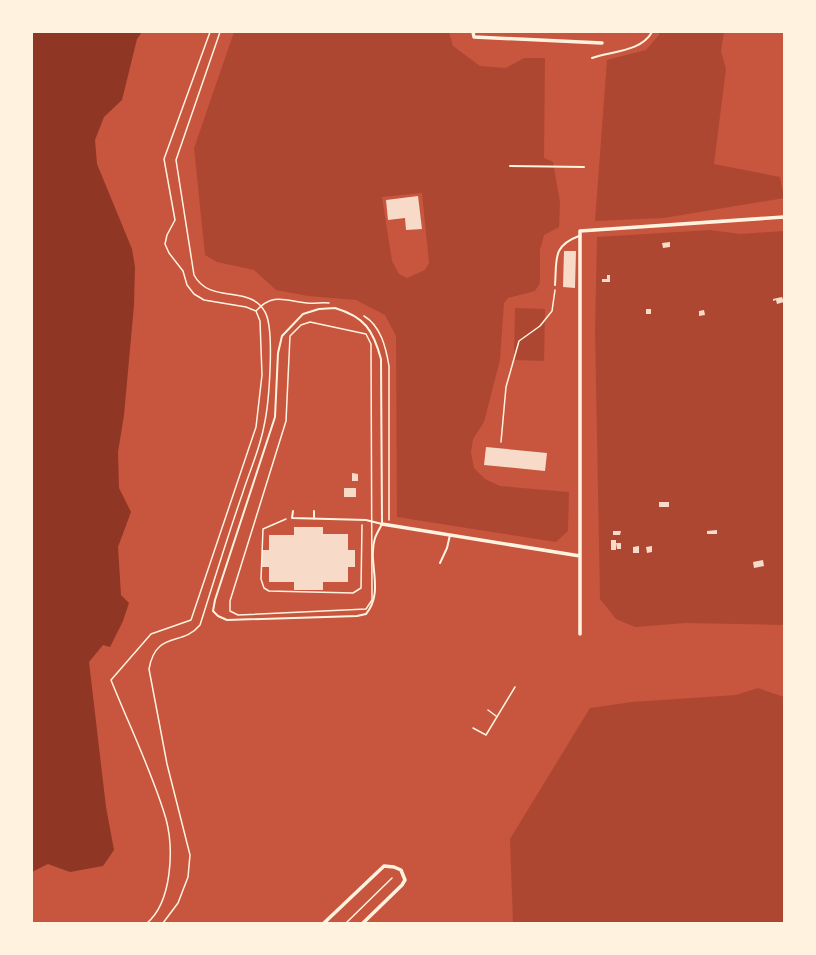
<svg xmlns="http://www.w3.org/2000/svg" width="816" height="955" font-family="'Sofia Sans Condensed',sans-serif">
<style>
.green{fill:#ae4732;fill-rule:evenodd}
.water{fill:#8f3625}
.building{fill:#f7dbc8}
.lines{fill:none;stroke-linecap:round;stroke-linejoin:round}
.path{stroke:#fff3e0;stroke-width:1.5}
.service{stroke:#fff3e0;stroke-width:2}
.minor{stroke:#fff3e0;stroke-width:3.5}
</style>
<rect width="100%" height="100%" fill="#c8553d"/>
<path class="green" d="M234,32H449L453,46L480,66L506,68L524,58H545L544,158L553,162L560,202L559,227L544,235L540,250V283L535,291L508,298L504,303L500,360L484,422L473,439L471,452L474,468L485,479L500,486L569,492L568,531L556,542L397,517L396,336L385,315L356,300L308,296L276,290L254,270L217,262L205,255L194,148ZM422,193L429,263L425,270L407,278L399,274L392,261L382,197Z
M659,32H724L721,51L726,69L714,164L780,177L784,198L664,218L595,221L607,60L646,50L659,35Z
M710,230L740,234L784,231V625L685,623L635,627L616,619L600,599L595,329L597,237Z
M515,308L545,309L544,361L514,360Z
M758,688L784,697V923H513L510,839L590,708L632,702L736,695Z"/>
<path class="water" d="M32,32H142L137,39L122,100L104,117L95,140L97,164L132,249L135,267L134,305L124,415L118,452L119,488L131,512L118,547L121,595L129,603L123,621L110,647L103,645L89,662L106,807L114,850L103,866L70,872L48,864L32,872Z"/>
<path class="building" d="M418,196L422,229L406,230L405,218L388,220L386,200Z
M670,242V247L663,248L662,243Z
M564,251H576L575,288L563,287Z
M607,275H610V282H602V279H607Z
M782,297L784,302L777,304L776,300L773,301V299Z
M646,309H651V314H646Z
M704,310L705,315L699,316V311Z
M486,447L547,453L545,471L484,465Z
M352,473L358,474V481H352Z
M344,488H356V497H344Z
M659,502H669V507H659Z
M294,527H323V534H348V550H355V567H348V582H323V590H294V582H269V567H262V550H269V535H294Z
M717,530V534H707V531Z
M613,531H621L620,535H613Z
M611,540H616V550H611Z
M616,543H621V549H617Z
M639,546V553H633V547Z
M652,546V552L647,553L646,547Z
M763,560L764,566L754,568L753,562Z"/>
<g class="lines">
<path class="path" d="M256,311C273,292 286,301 307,303C314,304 322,302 329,303
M364,316C381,326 386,348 389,366V520
M310,322L366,334L371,344L372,600L366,609L238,615L230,611V601L286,421L290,336L301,325Z
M501,442L506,387L519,341L540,326L552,311L555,290
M286,519L263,529L261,579L264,588L269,591L353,593L361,588L362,525
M488,710L496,716
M473,728L486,735L515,687
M147,923C172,902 174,849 166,819C153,774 129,725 111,680L151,634L191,620L256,427L262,375L260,321L256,311L246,307L204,300L194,294L187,285L183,271L169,253L165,244L167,235L175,220L164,159L210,32
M163,923L178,903L188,877L190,855L167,764L149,669C156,630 182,647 200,625C214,581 227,538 242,495C249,472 260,449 264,426C269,404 275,329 265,312C250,284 210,305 194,275L176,160L220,32
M346,923L392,878"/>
<path class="service" d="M592,58C611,51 641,52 652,32
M510,166L584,167
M555,285C557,259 552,246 579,236
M335,308C365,317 373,330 381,359L382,524C380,528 377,533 375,538C367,563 385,591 366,614L357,616L227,620L218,616L213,611L215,600L275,417L278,353L282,336L303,314L319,309Z
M293,511L292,518L366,520L382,524
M314,519V511
M440,563L447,548L450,535"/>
<path class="minor" d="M473,32L474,37L602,43
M382,524L580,556
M580,634V231L784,217
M324,923L384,866L394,867L401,870L405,880L402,885L363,923"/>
</g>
<rect width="816" height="955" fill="none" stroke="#fff3e0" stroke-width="66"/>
</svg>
